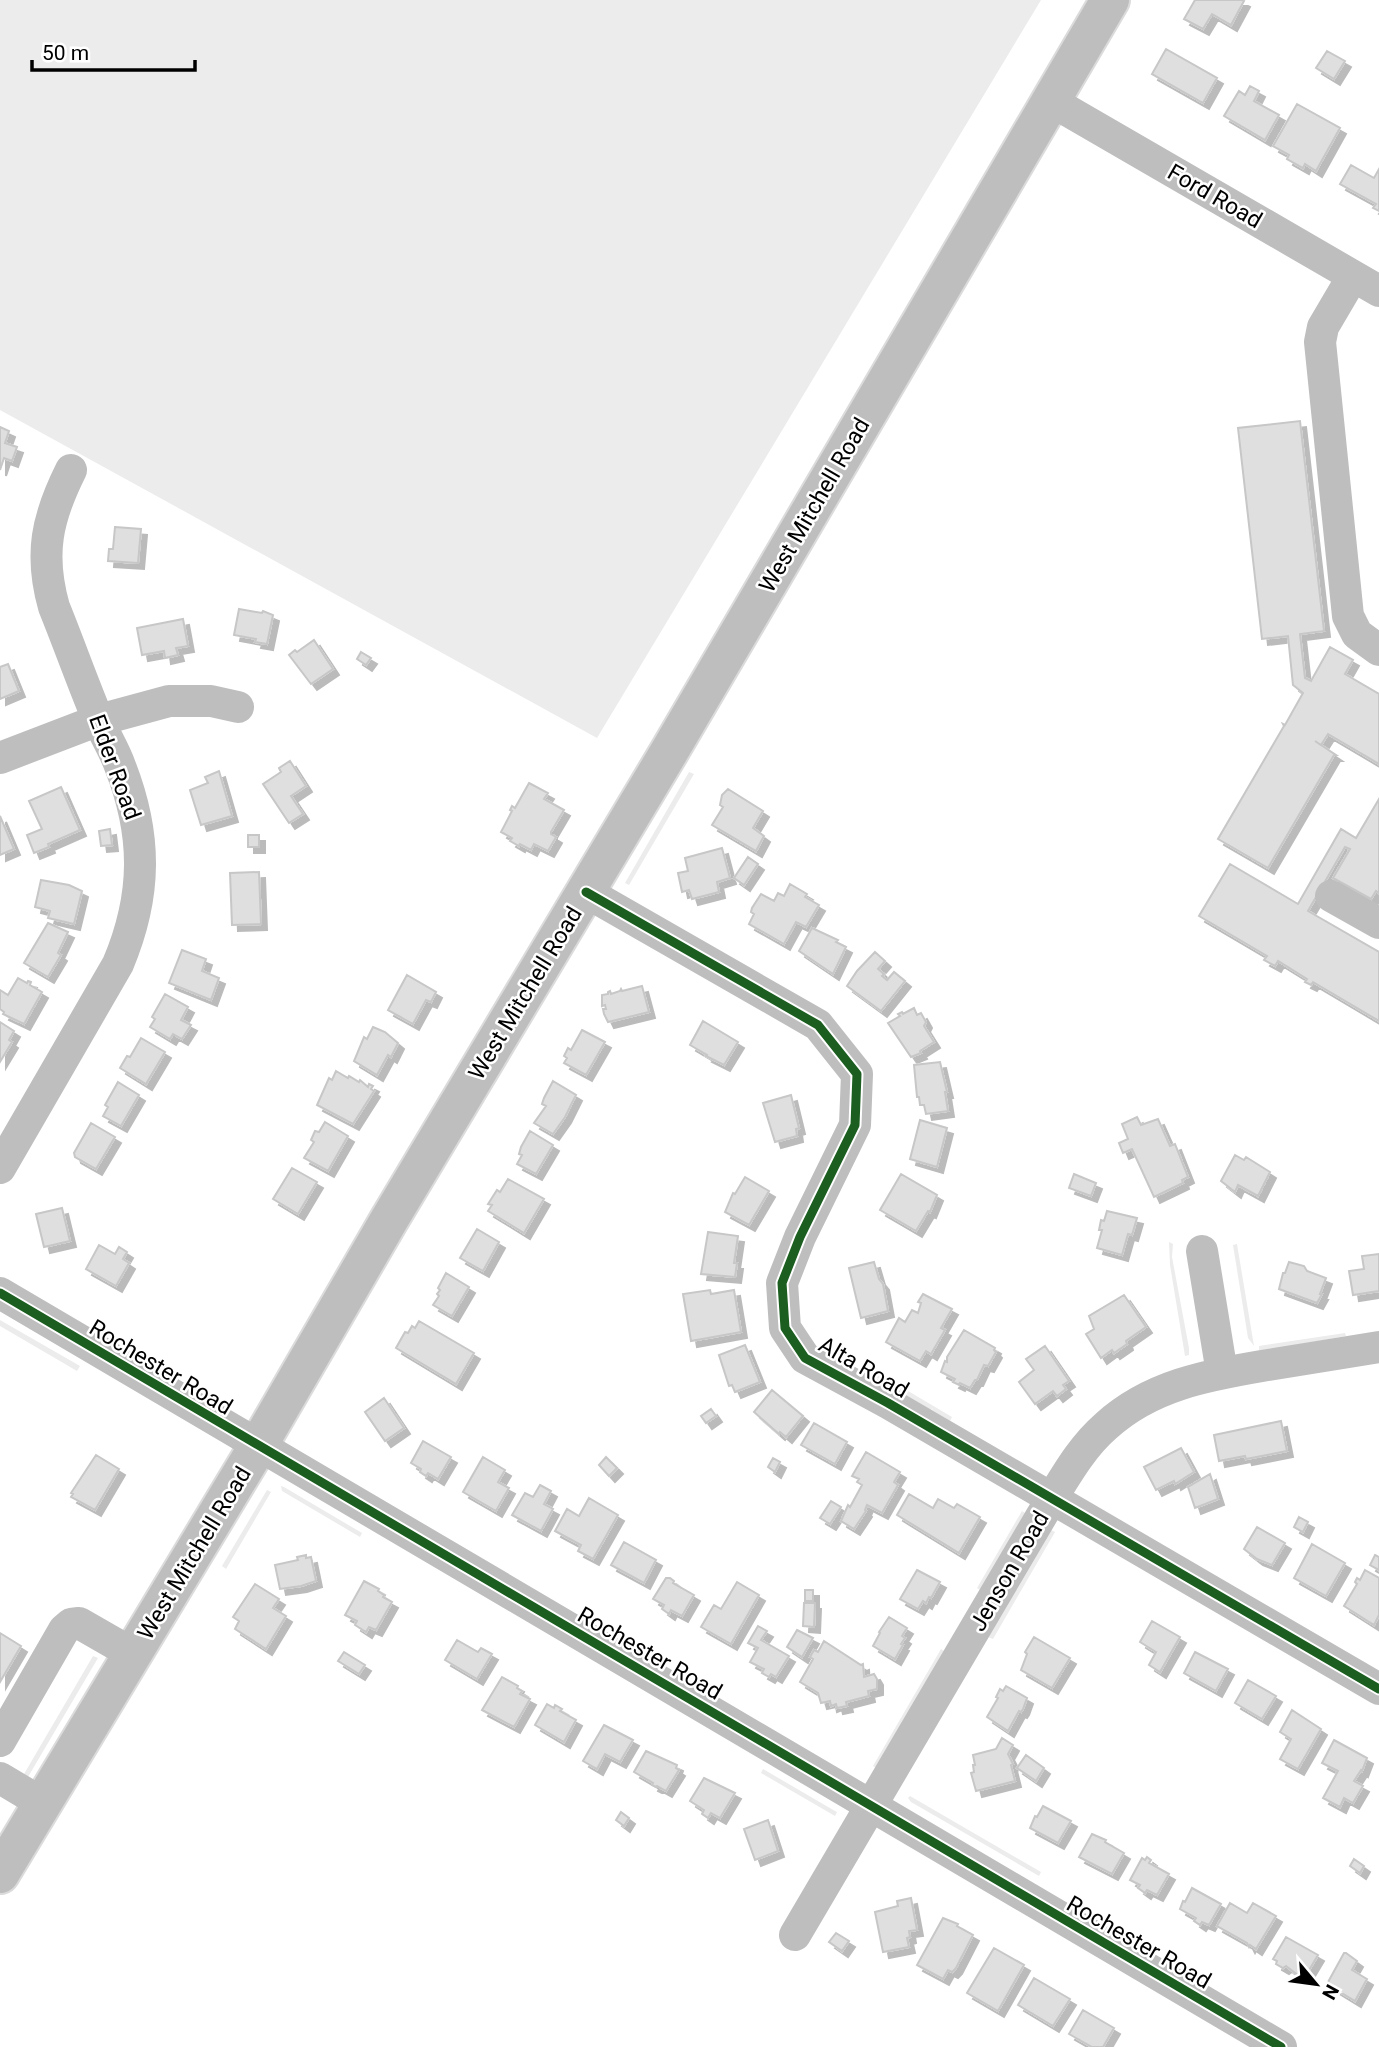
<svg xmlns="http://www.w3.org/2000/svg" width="1379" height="2047" font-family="Roboto,sans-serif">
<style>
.green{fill:#ececec}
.building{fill:#dfdfdf;stroke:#c7c7c7;stroke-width:2;filter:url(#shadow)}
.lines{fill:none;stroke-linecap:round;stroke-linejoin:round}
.major-casing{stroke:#dbdbdb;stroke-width:42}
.minor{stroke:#bebebe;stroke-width:32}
.major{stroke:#bebebe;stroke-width:38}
.cycleway-casing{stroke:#fff;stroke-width:13}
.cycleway{stroke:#1b5e20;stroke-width:9}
.labels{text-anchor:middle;stroke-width:5;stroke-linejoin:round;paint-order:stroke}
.street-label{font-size:23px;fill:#000;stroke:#fff}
</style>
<defs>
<filter id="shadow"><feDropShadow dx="6" dy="6" stdDeviation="0" flood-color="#0004"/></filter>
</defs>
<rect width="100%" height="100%" fill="#fff"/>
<path class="green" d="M0,0H1041L597,738L0,410Z
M689,772L694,774L629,885L625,883Z
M1169,1242L1173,1244L1172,1257L1189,1348V1355L1185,1356L1170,1265Z
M1237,1244L1254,1346L1248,1338L1233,1245Z
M0,1320L80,1366L77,1371L0,1326Z
M1345,1333L1346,1336L1279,1348L1259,1350V1346Z
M871,1369L952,1417L950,1421L932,1410L933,1408L931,1410L890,1386L891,1384L888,1385L869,1373Z
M281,1486L284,1487L362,1533L360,1537L282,1491Z
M267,1490L271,1492L226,1569L222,1566Z
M1022,1511L1025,1513L980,1590L977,1588Z
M1051,1530L1055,1532L993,1639L988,1637Z
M941,1649L944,1651L876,1768L873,1766Z
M93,1656L98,1658L28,1777L24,1774Z
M763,1769L835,1811L837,1812L835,1816L761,1773Z
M910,1796L1041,1872L1039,1876L911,1802L908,1798Z"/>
<path class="building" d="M1195,0H1242L1244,1L1231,25L1212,14L1203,29L1184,19Z
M1166,49L1217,78L1203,103L1152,74Z
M1327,51L1345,61L1334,79L1316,68Z
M1250,86L1259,91L1254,101L1279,115L1265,140L1224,116L1239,91L1245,95Z
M1297,104L1340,128L1316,171L1305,164L1303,168L1287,159L1289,155L1273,146Z
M1351,165L1374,178L1379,169V211L1373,208L1376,204L1340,184Z
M1300,421L1324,631L1300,634L1305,678L1311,681L1330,647L1353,660L1345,674L1379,694V764L1328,734L1321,745L1315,741L1336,755H1334L1268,868L1218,839L1284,726L1283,724L1285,725L1303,693L1293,685L1288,636L1262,639L1238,428Z
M0,427L9,431L5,443L17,447L12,461L4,458L0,470Z
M115,527L141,529L138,563L108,561L109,549H113Z
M239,609L262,613L263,611L273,615L267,644L255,642L256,639L234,635Z
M183,619L188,646L176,648L178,655L165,658L164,651L142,655L137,628Z
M314,640L333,669L311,684L289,655L295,650L297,652Z
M361,652L371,658L366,665L357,659Z
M8,664L19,691L0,699V667Z
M290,761L306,786L291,796L303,814L289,823L263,784L281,772L279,768Z
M219,771L232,816L201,825L190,790L208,783L205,777Z
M529,783L548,793L544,799L564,810L551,832V834L556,837L548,851L534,844L531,850L520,844L519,846L510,841L512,838L501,832L512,811L510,810L512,806L515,808Z
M61,787L80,830L48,844L49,847L34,853L27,835L42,829L29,801Z
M728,789L763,811L753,828L764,836L756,851L712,825L723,807L720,805L722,795Z
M1379,799V893L1376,891L1371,899L1333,878L1350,849L1345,847L1308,911L1379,952V1021L1313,982L1311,985L1305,982L1307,979L1278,961L1275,966L1264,960L1267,956L1199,916L1230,864L1298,904L1341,829L1356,838Z
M0,816L14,849L0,855Z
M110,829L112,845L101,846L99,831Z
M248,835H259V847H248Z
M722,848L730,878L717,882L719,892L692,899L689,890L682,892L678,873L688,871L685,858Z
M748,857L758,864L744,885L734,878Z
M259,872L261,924L232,925L230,873Z
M41,880L69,885L82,891L74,924L48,918L50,911L35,907Z
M790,884L807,894L805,897L819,905L806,927L796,922L784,944L749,924L754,914L751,912L752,908L761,894L774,901L778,893L784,896Z
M48,923L68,932L58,953L61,955L48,977L24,963Z
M812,928L838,940L836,942L846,947L833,974L799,951Z
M182,950L206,959L202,971L219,978L211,1000L169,983Z
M875,952L885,961L878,969L884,974L882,976L887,980L894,972L905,981L881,1011L847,986L857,971Z
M407,975L436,992L431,1002L426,1000L413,1024L388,1010Z
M18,978L27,983L28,981L31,982L30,985L42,992L24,1024L3,1014L4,1012L0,1009V990L8,995Z
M642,986L649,1012L608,1022L604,1014L603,1009H606L605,1005L602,1006V995L608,994V992L610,991L611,994L620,991L621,989L622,991Z
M165,994L188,1007L181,1020L191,1025L182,1039L173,1034L170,1039L150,1027L155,1019L152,1017Z
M914,1008L917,1015L921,1013L926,1022L924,1026L934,1042L920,1051L921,1053L911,1057L888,1023L900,1016L898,1014L902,1012L903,1014Z
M703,1021L738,1042L724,1065L706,1056L707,1055L690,1045Z
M0,1022L14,1031L9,1040L12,1042L0,1062Z
M373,1027L385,1032L398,1043L391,1057L388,1055L377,1075L354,1061L364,1037L367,1039Z
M582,1030L605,1042L586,1075L564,1063L567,1058L564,1056L568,1048L571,1050Z
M141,1038L165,1052L146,1084L120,1068L127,1056L130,1057Z
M940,1062L947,1092H945L948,1111L926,1114L924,1105H920L919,1097H917L914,1065Z
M336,1071L348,1078L349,1076L359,1082L360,1080L368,1087L369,1084L373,1086L371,1089L374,1091L353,1124L317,1105L329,1078L332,1080Z
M553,1081L576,1095L565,1117L553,1134L534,1123L546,1106L542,1104L544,1098Z
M118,1082L139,1095L121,1126L103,1116L108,1107L105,1105Z
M791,1095L799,1128L796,1129L797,1136L775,1142L763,1103Z
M1137,1117L1141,1125L1158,1119L1170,1146L1175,1144L1188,1177L1182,1180L1183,1183L1154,1197L1132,1149L1123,1153L1119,1143L1128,1139L1122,1124Z
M920,1120L947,1128L937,1167L910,1159Z
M325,1122L348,1136L328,1171L304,1158L314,1142L311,1140L315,1131L319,1132Z
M91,1123L115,1137L96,1169L75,1157L74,1153Z
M530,1131L553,1145L536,1174L517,1164L522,1155L519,1154L521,1147Z
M1235,1155L1244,1160L1246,1157L1270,1172L1258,1196L1238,1185L1235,1192L1221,1181Z
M292,1168L317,1182L298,1214L273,1199Z
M901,1174L937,1195L930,1212L928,1211L916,1231L880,1210Z
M1074,1174L1096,1183L1091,1196L1069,1188Z
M745,1177L769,1191L749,1225L725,1212L733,1193L735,1194Z
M508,1179L544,1199L524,1233L488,1211L492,1205L488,1204L497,1190L500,1192Z
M62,1208L70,1241L44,1247L36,1214Z
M1107,1211L1137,1218L1132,1235L1128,1234L1122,1255L1097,1248L1102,1230H1099L1101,1220L1104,1221Z
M477,1229L499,1242L483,1271L460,1258Z
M708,1232L738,1236L734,1263H737L735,1277L701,1274Z
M99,1245L115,1254L119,1247L127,1252L123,1259L129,1263L116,1286L86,1269Z
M1379,1254V1291L1353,1295L1349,1271L1364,1269L1362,1256Z
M874,1262L879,1279L883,1284L888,1311L861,1318L849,1268Z
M1289,1262L1304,1266L1307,1271L1326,1278L1320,1294H1322L1317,1303L1279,1289L1283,1273H1285Z
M446,1273L469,1287L452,1316L433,1305L439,1296L437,1294L440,1290L438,1288Z
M710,1290L711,1294L734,1290L741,1332L691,1341L683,1294Z
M923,1294L952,1309L941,1328L945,1330L931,1354L926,1351L920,1361L886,1342L899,1318L905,1322L912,1310L918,1313L921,1303L918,1302Z
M1124,1295L1146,1327L1126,1341L1127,1344L1114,1353L1112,1350L1101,1358L1086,1334L1094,1329L1089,1316Z
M419,1321L474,1353L456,1384L396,1348L405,1332L408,1333L412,1326L415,1328Z
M964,1330L995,1348L994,1350L996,1352L988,1366L984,1365L977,1380H975L970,1388L960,1383L959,1385L953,1382L955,1379L941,1372L945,1361L947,1362V1357Z
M745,1345L760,1382L735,1392L732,1385L729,1386L719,1355Z
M1045,1346L1069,1381L1063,1385L1066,1389L1057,1396L1053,1391L1035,1404L1019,1382L1034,1370L1026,1359Z
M772,1390L803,1416L786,1437L780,1432L779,1434L754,1412Z
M384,1398L404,1428L385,1441L365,1412Z
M711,1409L716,1416L706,1423L701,1416Z
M1281,1421L1287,1451L1246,1459L1245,1456L1219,1461L1214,1435Z
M814,1423L847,1442L835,1464L801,1445Z
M423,1441L451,1457L438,1479L428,1473L426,1476L420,1472L421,1469L411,1463Z
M1181,1448L1194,1472L1175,1484L1174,1481L1156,1490L1144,1467Z
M866,1452L900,1472L894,1482L898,1485L882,1513L867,1505L865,1510L866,1511L854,1529L841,1521L848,1505L850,1507L862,1485L857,1482L859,1479L852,1476Z
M96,1455L119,1469L95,1510L71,1497L73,1494L71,1493Z
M483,1457L505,1470L498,1482L509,1488L496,1511L463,1492Z
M606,1457L617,1468L609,1476L599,1465Z
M773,1458L780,1462L775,1472L768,1467Z
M1210,1474L1218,1499L1195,1508L1188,1487Z
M540,1485L551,1491L544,1504L553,1509L541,1531L512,1515L525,1493L533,1497Z
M909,1494L933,1508L938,1499L954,1508L957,1504L980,1517L959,1553L897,1515Z
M589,1498L618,1515L593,1559L578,1551L581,1545L555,1531L567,1509L579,1516Z
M831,1501L841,1507L830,1524L820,1518Z
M1299,1517L1308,1522L1303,1532L1294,1527Z
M1257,1527L1285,1543L1272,1565L1257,1559L1244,1549Z
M624,1542L656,1560L644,1583L611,1565Z
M1312,1544L1345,1563L1326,1596L1294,1578Z
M306,1555V1558L311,1557L316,1581L301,1586L280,1589L275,1565L298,1560L297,1557Z
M1375,1555L1379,1557V1570L1370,1565Z
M917,1570L940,1582L931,1598L929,1597L926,1603L923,1601L918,1609L900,1599Z
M1365,1570L1379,1578V1615L1374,1625L1344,1606L1357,1584L1355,1582L1357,1578L1360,1580Z
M666,1578H670L674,1581L673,1583L694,1595L682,1616L671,1610L669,1614L662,1609L664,1605L653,1599Z
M364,1581L379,1589L378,1591L384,1595L383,1597L392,1602L376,1630L369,1627L366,1632L355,1625L357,1621L345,1615Z
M737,1582L759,1595L731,1644L701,1627L714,1605L721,1609Z
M255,1584L279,1599L273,1608L286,1616L266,1649L235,1629L239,1621L233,1617Z
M805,1590H813V1601H805Z
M804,1603H815L814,1627L803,1626Z
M889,1617L907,1628L902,1636L905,1638L901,1644L903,1645L895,1659L873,1646L880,1633L879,1632Z
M1152,1621L1180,1637L1160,1672L1149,1665L1156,1652L1140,1642Z
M758,1626L767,1631L761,1640L789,1656L776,1677L771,1674L769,1677L762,1673L764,1669L750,1662L758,1648L748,1643Z
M797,1630L813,1638L802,1657L787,1647Z
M0,1633L21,1646L0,1682Z
M1034,1637L1070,1658L1052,1688L1021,1670L1027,1654L1025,1652Z
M457,1640L478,1652L481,1648L492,1654L477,1679L445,1660Z
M824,1641L861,1665L863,1664L864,1677L874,1674L877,1679V1689L868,1691L869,1696L846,1702L847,1706L837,1708L836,1704L831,1706L830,1701L821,1703L818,1693L800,1682L813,1659L810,1657L814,1650L818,1652Z
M344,1652L365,1665L359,1674L338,1661Z
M1195,1652L1228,1669L1216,1691L1184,1673Z
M502,1677L518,1686L517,1688L522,1691L520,1694L530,1699L514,1727L482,1710Z
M1248,1680L1276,1696L1262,1719L1235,1703Z
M1006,1686L1027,1698L1023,1709L1021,1712L1019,1711L1008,1731L987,1717L998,1698L996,1697L1000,1689L1003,1691Z
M547,1704L554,1708L555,1705L562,1709L560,1711L576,1720L564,1742L535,1725Z
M1292,1710L1321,1729L1298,1769L1280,1759L1291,1739L1280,1732Z
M604,1725L633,1740L620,1762L605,1754L597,1769L583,1761Z
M1002,1738L1013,1745L1008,1754L1013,1764L1011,1765L1015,1781L976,1791L971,1773L974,1772L973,1765H975L973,1755L996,1749Z
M1334,1740L1367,1758L1362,1771L1361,1770L1354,1781L1363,1786L1353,1803L1344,1798L1340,1807L1323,1798L1338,1771L1322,1763Z
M646,1751L677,1765L676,1768L679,1770L666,1791L657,1786L656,1787L652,1785L653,1783L634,1772Z
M1026,1755L1044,1768L1036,1781L1017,1768Z
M704,1778L735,1793L720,1818L711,1813L708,1818L702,1814L704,1810L690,1801Z
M1043,1806L1071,1821L1058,1843L1030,1828L1035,1816L1037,1817Z
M621,1812L629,1818L624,1826L616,1820Z
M768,1820L778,1851L755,1860L744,1829Z
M1092,1834L1106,1840L1105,1842L1124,1853L1112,1874L1079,1857Z
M1147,1857L1151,1860L1149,1863L1169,1874L1157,1895L1147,1890L1145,1893L1138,1888L1140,1885L1130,1880L1142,1858L1145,1860Z
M1354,1859L1364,1866L1360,1873L1350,1866Z
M1192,1888L1221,1904L1209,1925L1202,1922L1200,1925L1194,1921L1196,1918L1180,1909L1183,1901L1185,1902Z
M911,1898L917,1930L909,1931L910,1937L907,1938L909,1947L883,1952L875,1912L898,1906L897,1901Z
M1230,1903L1247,1913L1253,1903L1276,1916L1256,1949L1250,1945L1249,1947L1247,1943L1217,1926Z
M943,1918L958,1924L957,1926L973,1935L956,1968L952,1972L948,1970L943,1979L917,1965Z
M836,1933L849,1941L842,1951L829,1942Z
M1286,1937L1318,1955L1305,1977L1299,1976L1286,1966L1283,1968L1276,1964L1277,1961L1273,1959Z
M994,1948L1024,1965L998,2011L967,1993Z
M1344,1953H1346L1357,1961L1352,1970L1367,1979L1355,2001L1327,1984Z
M1034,1978L1070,1999L1053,2026L1018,2005Z
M1083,2010L1114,2028L1103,2047H1092L1069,2034Z"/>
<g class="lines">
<defs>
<path id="major" d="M0,1874L258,1446L389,1220L669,752L1110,0"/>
</defs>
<use href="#major" class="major-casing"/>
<path class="minor" d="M1051,101L1379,291
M1353,276L1323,327L1320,342L1348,616L1357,634L1379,650
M0,758L99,720L169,701H211L238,707
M586,892L818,1025L857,1074L855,1125L800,1237L782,1283L785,1328L805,1358L888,1403L1379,1689
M1331,896L1379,923
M0,1168L118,964C147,895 147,835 120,766C114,749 104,734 97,717C82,681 69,644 54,607C39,554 47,518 71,470
M1202,1251L1222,1373
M0,1293L1281,2047
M0,1741L64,1630L71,1624L79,1623L133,1654
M0,1778L42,1803
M795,1935L1052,1498C1068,1472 1083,1446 1106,1426C1152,1384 1210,1375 1268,1365C1305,1359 1342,1353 1379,1347"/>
<use href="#major" class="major"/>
<defs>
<path id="cycleway" d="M586,892L818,1025L857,1074L855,1125L800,1237L782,1283L785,1328L805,1358L888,1403L1379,1689
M0,1293L1281,2047"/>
</defs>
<use href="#cycleway" class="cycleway-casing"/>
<use href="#cycleway" class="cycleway"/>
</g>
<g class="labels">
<g class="street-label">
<text transform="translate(1215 196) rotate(30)" y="8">Ford Road</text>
<text transform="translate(814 505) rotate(-60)" y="8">West Mitchell Road</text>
<text transform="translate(115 767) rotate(70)" y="8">Elder Road</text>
<text transform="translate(525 993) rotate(-59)" y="8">West Mitchell Road</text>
<text transform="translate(161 1367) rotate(31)" y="8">Rochester Road</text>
<text transform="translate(864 1367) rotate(30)" y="8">Alta Road</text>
<text transform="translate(194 1553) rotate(-59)" y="8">West Mitchell Road</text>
<text transform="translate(1009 1571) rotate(-60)" y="8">Jenson Road</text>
<text transform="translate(650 1653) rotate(30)" y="8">Rochester Road</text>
<text transform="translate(1139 1942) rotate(30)" y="8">Rochester Road</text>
</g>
</g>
<g transform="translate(1316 1984) rotate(119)" stroke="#ffffff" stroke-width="5" paint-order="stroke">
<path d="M0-5L12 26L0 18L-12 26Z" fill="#000000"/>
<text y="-10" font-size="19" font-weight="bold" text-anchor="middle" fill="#000000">N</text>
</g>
<path d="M32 60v10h163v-10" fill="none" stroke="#000000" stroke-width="3.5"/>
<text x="42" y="60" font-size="21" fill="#000000" stroke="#ffffff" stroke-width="5" paint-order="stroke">50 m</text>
</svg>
